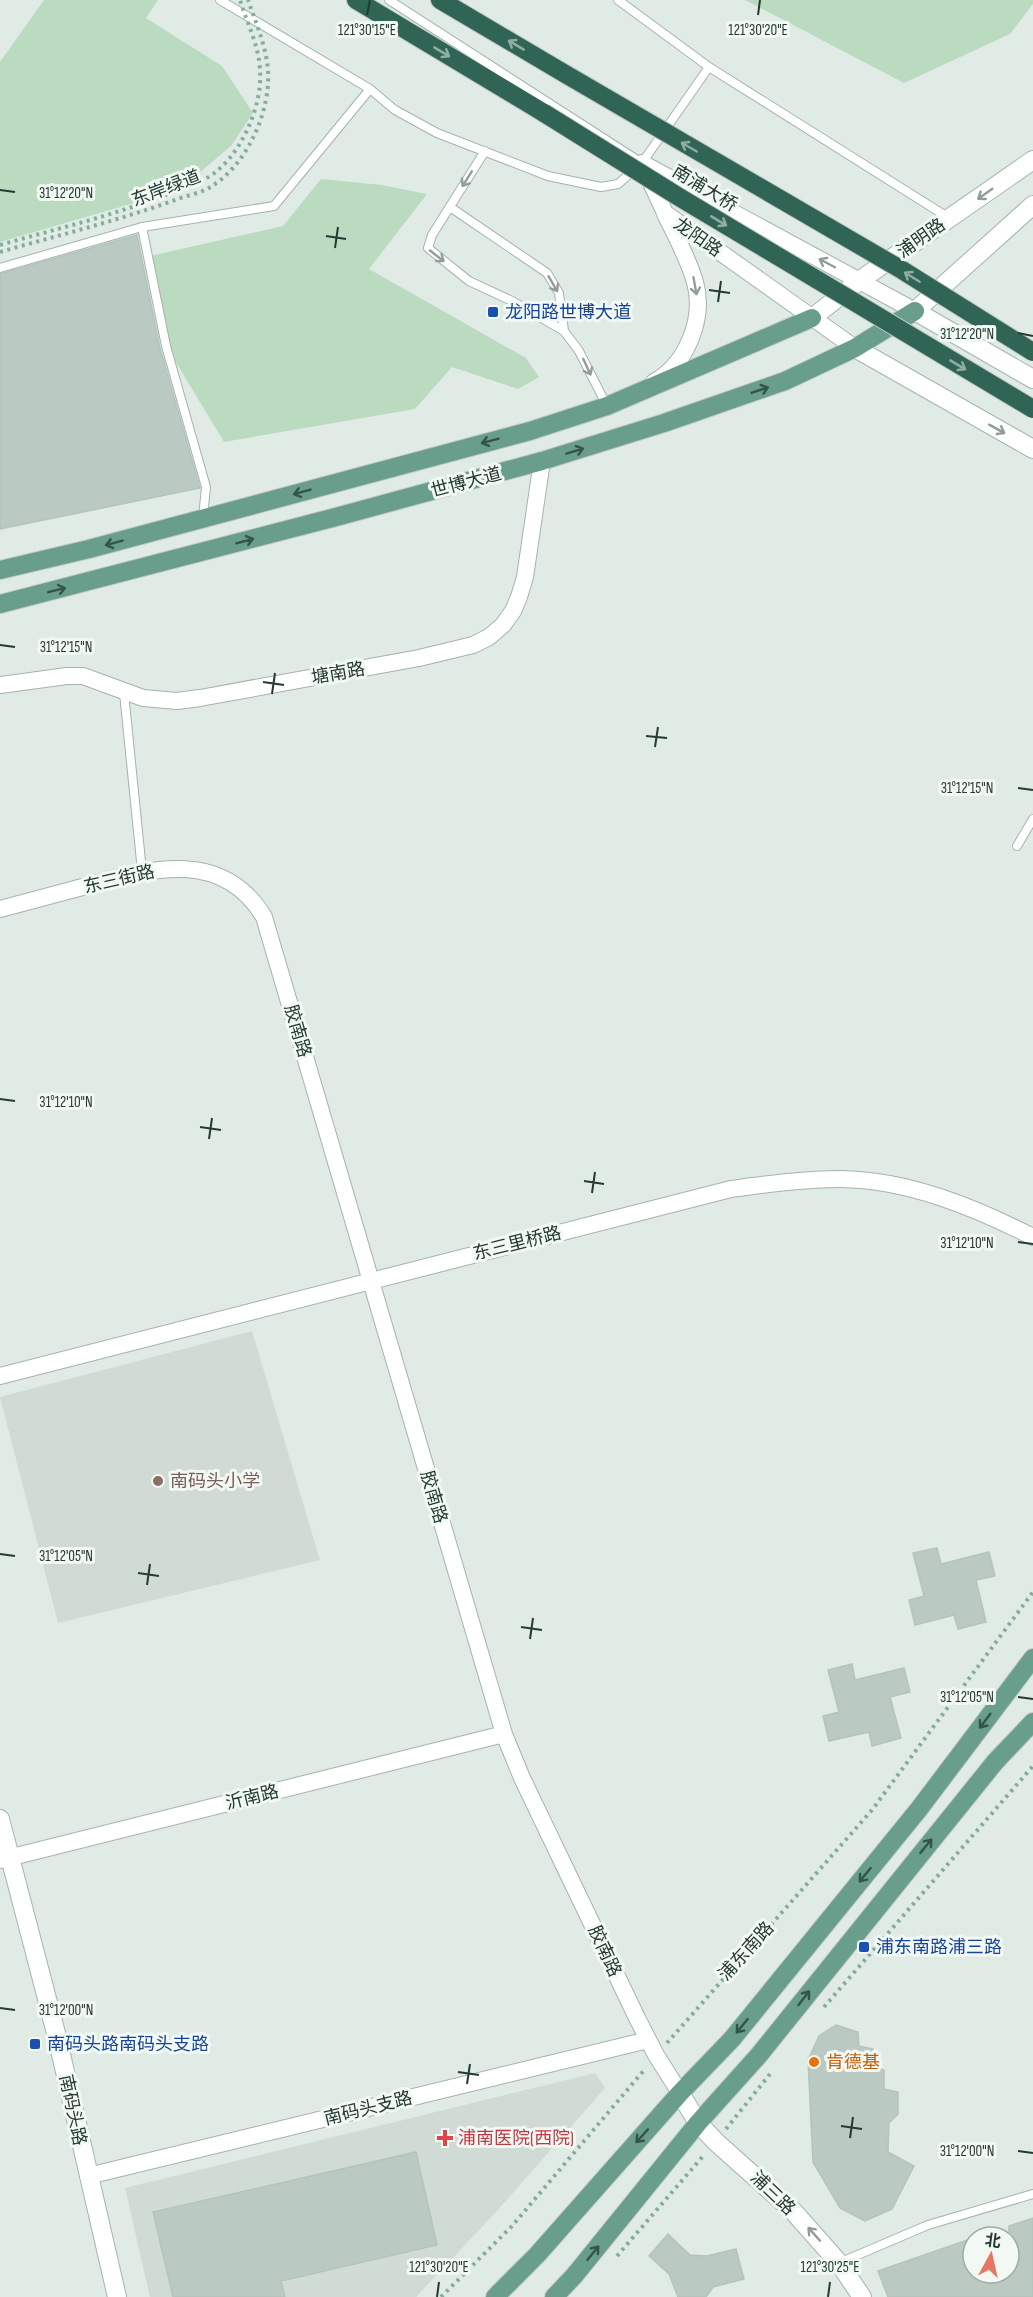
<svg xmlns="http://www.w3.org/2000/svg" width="1033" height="2297" font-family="'Sofia Sans Condensed','Noto Sans SC',sans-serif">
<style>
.built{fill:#d0dbd5}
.green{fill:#bbdbc1}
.building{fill:#bac9c1;stroke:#b4c4bc;stroke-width:1.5}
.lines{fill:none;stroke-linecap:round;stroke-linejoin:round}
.lane-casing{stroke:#a4b3ac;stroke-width:10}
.street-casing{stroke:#a4b3ac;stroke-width:18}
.secondary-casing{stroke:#a1b6ad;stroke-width:20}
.primary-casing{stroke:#c1c8c6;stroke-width:20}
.highway-casing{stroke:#c1c8c6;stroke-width:20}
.path{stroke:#84ad9c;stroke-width:4;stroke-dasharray:3 4.5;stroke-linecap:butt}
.lane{stroke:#fff;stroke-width:8}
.street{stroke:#fff;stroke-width:16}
.secondary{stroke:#fff;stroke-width:18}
.primary{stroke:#689e8b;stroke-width:18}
.highway{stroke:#306555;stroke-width:18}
.highway-bridge-casing{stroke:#c1c8c6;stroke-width:20;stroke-linecap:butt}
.path-bridge{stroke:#84ad9c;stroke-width:4;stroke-dasharray:3 4.5;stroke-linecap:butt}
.highway-bridge{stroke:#306555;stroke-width:18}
.oneway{stroke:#91aea4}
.oneway2{stroke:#919d98}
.oneway3{stroke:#345448}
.ticks{fill:none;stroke:#233b32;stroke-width:2}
.transit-dot{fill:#1a4fb4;stroke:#f2f8f4;stroke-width:2}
.education-dot{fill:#8d6e63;stroke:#f2f8f4;stroke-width:2}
.food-dot{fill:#e8710a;stroke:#f2f8f4;stroke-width:2}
.health-dot{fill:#e0444e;stroke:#f2f8f4;stroke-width:2}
.labels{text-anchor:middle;stroke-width:6;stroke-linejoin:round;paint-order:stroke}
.street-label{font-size:18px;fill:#233b32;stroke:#f2f8f4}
.transit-label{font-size:18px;fill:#164399;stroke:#f2f8f4;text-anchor:start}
.education-label{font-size:18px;fill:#785e54;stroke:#f2f8f4;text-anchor:start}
.food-label{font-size:18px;fill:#c56008;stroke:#f2f8f4;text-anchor:start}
.health-label{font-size:18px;fill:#be3a42;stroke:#f2f8f4;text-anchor:start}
.ticks-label{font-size:15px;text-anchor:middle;fill:#233b32;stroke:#f2f8f4;stroke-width:6;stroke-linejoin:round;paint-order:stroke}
</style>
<rect width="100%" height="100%" fill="#e1ebe6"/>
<path class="built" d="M252,1331L320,1560L58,1623L0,1397Z
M595,2073L605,2088L497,2211L416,2297H150L125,2188Z"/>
<path class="green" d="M44,0H158L146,18L222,66L253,113L231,146L179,190L0,242V62Z
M745,0H1033V4L1010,34L904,83Z
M321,179L382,185L427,194L369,269L526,358L539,377L518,389L452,367L415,409L224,442L166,346L146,257L283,226Z"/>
<path class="building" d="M137,235L160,348L200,488L0,529V274Z
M937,1548L941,1564L989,1552L995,1576L976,1580L986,1622L958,1629L954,1615L915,1625L909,1600L924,1596L913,1553Z
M852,1664L855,1680L904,1668L910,1692L890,1697L901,1738L872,1746L869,1732L829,1741L823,1716L839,1712L828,1670Z
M836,2025L858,2032L859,2046L873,2049L874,2067L884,2070V2089L898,2092V2114L889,2123L888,2152L914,2166L892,2209L865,2221L840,2208L813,2162L808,2060L819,2036Z
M416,2152L437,2245L281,2281L285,2297H173L153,2212Z
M1033,2218V2297H888L878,2271L973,2238V2273H1009V2226Z
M668,2234L690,2255L707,2256L736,2249L744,2279L713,2287L706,2297H678L669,2274L649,2256Z"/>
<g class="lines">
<defs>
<path id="lane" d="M220,0L370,89L395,110L437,133L548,176L601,187L618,184L642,163L709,67
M389,0L642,163
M618,0L709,67L949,218
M485,151L432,235L428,248L469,281L512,301L564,331L579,351L607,406
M450,207L547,273L559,293L564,331
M142,227L166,346L206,487L203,518
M0,268L142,227L274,206L370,89
M124,693L142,871
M1017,846L1033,819
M839,2263L928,2225L1033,2194"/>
<path id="street" d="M642,163L915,311
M646,172L665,213L855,348
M654,382C687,364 705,318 695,282C688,258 676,236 665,214
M0,685L67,676H83L143,698L177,701L200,698L419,658L473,645L489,637L503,625L513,611L519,597L525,577L542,461
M0,909C30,901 60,893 90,885C153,868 223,849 264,917L504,1734L522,1778L638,2020L656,2055L680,2093
M0,1376L731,1189C768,1184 804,1179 841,1179C908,1180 974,1207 1033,1237
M0,1860L504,1734
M88,2176L648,2040"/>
<path id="secondary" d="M1033,205L915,311L1033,379
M812,318L859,281L1033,160
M855,348L1033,449
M0,1819L57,2037L117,2297
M680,2093L698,2123L716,2142L793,2211L839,2263L862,2297"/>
<path id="primary" d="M0,570L89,549L530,431L607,406L812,318
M0,604L336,517L542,461L664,423L785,381L855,348L915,311
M495,2297L537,2255L680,2093L732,2039L919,1809L1033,1658
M554,2297L574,2276L698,2123L759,2055L995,1762L1033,1722"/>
<path id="highway" d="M356,0L544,113
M440,0L567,75"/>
</defs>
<use href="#lane" class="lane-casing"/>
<use href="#street" class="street-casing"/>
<use href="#secondary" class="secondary-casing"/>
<use href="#primary" class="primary-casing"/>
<use href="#highway" class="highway-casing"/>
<path class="path" d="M824,2007L1033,1766
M667,2043L872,1810L1033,1592
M726,2129L770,2074
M617,2256L704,2155
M441,2297L512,2226L645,2069"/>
<use href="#lane" class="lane"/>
<use href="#street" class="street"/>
<use href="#secondary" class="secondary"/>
<use href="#primary" class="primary"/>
<use href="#highway" class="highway"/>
<defs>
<path id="highway-bridge" d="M567,75L902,270L1033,352
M544,113L679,197L1033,409"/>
</defs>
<use href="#highway-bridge" class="highway-bridge-casing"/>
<path class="path-bridge" d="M0,245C55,229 109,217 162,196C176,191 192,187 205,179C239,161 263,107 260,70C259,46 247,23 240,0
M0,252C59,235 117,221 175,200C185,196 196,194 205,190C245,170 271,113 268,70C266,46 256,23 248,0"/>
<use href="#highway-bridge" class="highway-bridge"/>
</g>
<defs><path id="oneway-shaft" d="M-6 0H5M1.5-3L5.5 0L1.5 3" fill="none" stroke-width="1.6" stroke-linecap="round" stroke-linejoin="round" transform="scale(1.5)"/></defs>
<g class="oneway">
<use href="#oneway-shaft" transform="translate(516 45) rotate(-149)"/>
<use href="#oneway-shaft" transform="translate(442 52) rotate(31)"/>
<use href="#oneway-shaft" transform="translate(689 147) rotate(-150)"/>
<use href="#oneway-shaft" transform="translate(719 221) rotate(31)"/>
<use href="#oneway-shaft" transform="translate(912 277) rotate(-148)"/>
<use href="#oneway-shaft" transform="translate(958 365) rotate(31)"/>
</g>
<g class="oneway2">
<use href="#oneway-shaft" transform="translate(467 179) rotate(122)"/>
<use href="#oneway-shaft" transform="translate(985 194) rotate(145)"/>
<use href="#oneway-shaft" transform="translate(437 256) rotate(38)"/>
<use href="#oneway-shaft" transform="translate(827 263) rotate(-152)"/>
<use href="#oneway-shaft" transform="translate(553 284) rotate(60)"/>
<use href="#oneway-shaft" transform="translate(695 286) rotate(80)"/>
<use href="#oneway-shaft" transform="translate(587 367) rotate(65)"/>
<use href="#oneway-shaft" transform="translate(997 429) rotate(29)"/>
<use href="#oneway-shaft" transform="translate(814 2234) rotate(-132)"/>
</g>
<g class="oneway3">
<use href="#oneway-shaft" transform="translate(760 390) rotate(-19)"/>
<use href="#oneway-shaft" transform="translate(490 441) rotate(165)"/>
<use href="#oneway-shaft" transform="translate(575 451) rotate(-17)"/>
<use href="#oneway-shaft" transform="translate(302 492) rotate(165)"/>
<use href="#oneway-shaft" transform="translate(245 541) rotate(-15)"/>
<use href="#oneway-shaft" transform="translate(114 543) rotate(165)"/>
<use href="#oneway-shaft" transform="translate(57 590) rotate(-14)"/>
<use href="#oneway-shaft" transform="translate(985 1721) rotate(127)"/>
<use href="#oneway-shaft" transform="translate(926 1846) rotate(-51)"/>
<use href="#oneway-shaft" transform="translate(865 1875) rotate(129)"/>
<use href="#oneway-shaft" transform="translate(804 1998) rotate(-52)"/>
<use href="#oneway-shaft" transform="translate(742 2026) rotate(129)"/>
<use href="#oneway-shaft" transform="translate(642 2136) rotate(132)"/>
<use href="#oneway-shaft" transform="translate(593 2253) rotate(-51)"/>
</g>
<path class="ticks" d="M367,15L370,0M758,15L760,0M0,190L15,192M326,236L346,239M335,248L338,227M709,290L730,293M718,302L721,281M1018,333L1033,336M0,645L15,647M263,682L284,685M272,694L275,673M646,736L667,738M655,747L658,727M1018,788L1033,790M0,1099L15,1101M200,1127L221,1130M209,1139L212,1118M584,1181L604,1184M592,1193L595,1172M1018,1242L1033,1244M0,1554L15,1556M138,1573L159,1576M147,1585L150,1564M521,1627L542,1630M530,1639L533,1618M1018,1697L1033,1699M0,2008L15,2010M458,2072L479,2075M467,2084L470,2064M841,2126L862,2129M850,2138L853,2117M1018,2151L1033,2153M437,2297L439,2282M828,2297L830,2282"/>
<g class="transit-dot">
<rect x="487" y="306" width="12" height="12" rx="3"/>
<rect x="858" y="1941" width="12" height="12" rx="3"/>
<rect x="29" y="2038" width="12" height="12" rx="3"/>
</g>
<circle class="education-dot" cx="158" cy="1481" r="6"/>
<circle class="food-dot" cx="814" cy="2062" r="6"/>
<path class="health-dot" d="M442 2129h6v6h6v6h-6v6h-6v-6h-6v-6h6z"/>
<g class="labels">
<g class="street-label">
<text transform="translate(166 188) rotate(-21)" y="6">东岸绿道</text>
<text transform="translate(705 188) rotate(31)" y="6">南浦大桥</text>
<text transform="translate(698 237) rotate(35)" y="6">龙阳路</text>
<text transform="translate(921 238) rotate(-35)" y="6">浦明路</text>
<text transform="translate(466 482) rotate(-15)" y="6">世博大道</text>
<text transform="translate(338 673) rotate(-10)" y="6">塘南路</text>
<text transform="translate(119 879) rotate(-13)" y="6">东三街路</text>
<text transform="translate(298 1031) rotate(74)" y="6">胶南路</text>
<text transform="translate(517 1243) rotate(-14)" y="6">东三里桥路</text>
<text transform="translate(434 1497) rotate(74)" y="6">胶南路</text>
<text transform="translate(252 1797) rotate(-14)" y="6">沂南路</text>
<text transform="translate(605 1951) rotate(65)" y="6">胶南路</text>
<text transform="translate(746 1951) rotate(-48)" y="6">浦东南路</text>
<text transform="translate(368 2108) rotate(-14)" y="6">南码头支路</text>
<text transform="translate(73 2110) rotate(78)" y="6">南码头路</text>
<text transform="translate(773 2193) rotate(44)" y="6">浦三路</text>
</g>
<g class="transit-label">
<text x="505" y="318">龙阳路世博大道</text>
<text x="876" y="1953">浦东南路浦三路</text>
<text x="47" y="2050">南码头路南码头支路</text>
</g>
<g class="education-label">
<text x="170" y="1487">南码头小学</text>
</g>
<g class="food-label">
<text x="826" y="2068">肯德基</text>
</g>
<g class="health-label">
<text x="458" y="2144">浦南医院(西院)</text>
</g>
</g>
<g class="ticks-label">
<text x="367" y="35">121°30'15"E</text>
<text x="758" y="35">121°30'20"E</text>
<text x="66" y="198">31°12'20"N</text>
<text x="967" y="339">31°12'20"N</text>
<text x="66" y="652">31°12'15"N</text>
<text x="967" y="793">31°12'15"N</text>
<text x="66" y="1107">31°12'10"N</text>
<text x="967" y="1248">31°12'10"N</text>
<text x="66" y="1561">31°12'05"N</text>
<text x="967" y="1702">31°12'05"N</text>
<text x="66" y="2015">31°12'00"N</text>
<text x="967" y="2156">31°12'00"N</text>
<text x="439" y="2272">121°30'20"E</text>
<text x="830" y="2272">121°30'25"E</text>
</g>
<g transform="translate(991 2255) rotate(8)"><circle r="28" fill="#f2f8f4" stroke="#9faca6" stroke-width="1.5"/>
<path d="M0-4.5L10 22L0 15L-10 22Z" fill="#ea7560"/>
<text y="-9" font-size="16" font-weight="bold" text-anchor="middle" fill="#233b32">北</text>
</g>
</svg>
